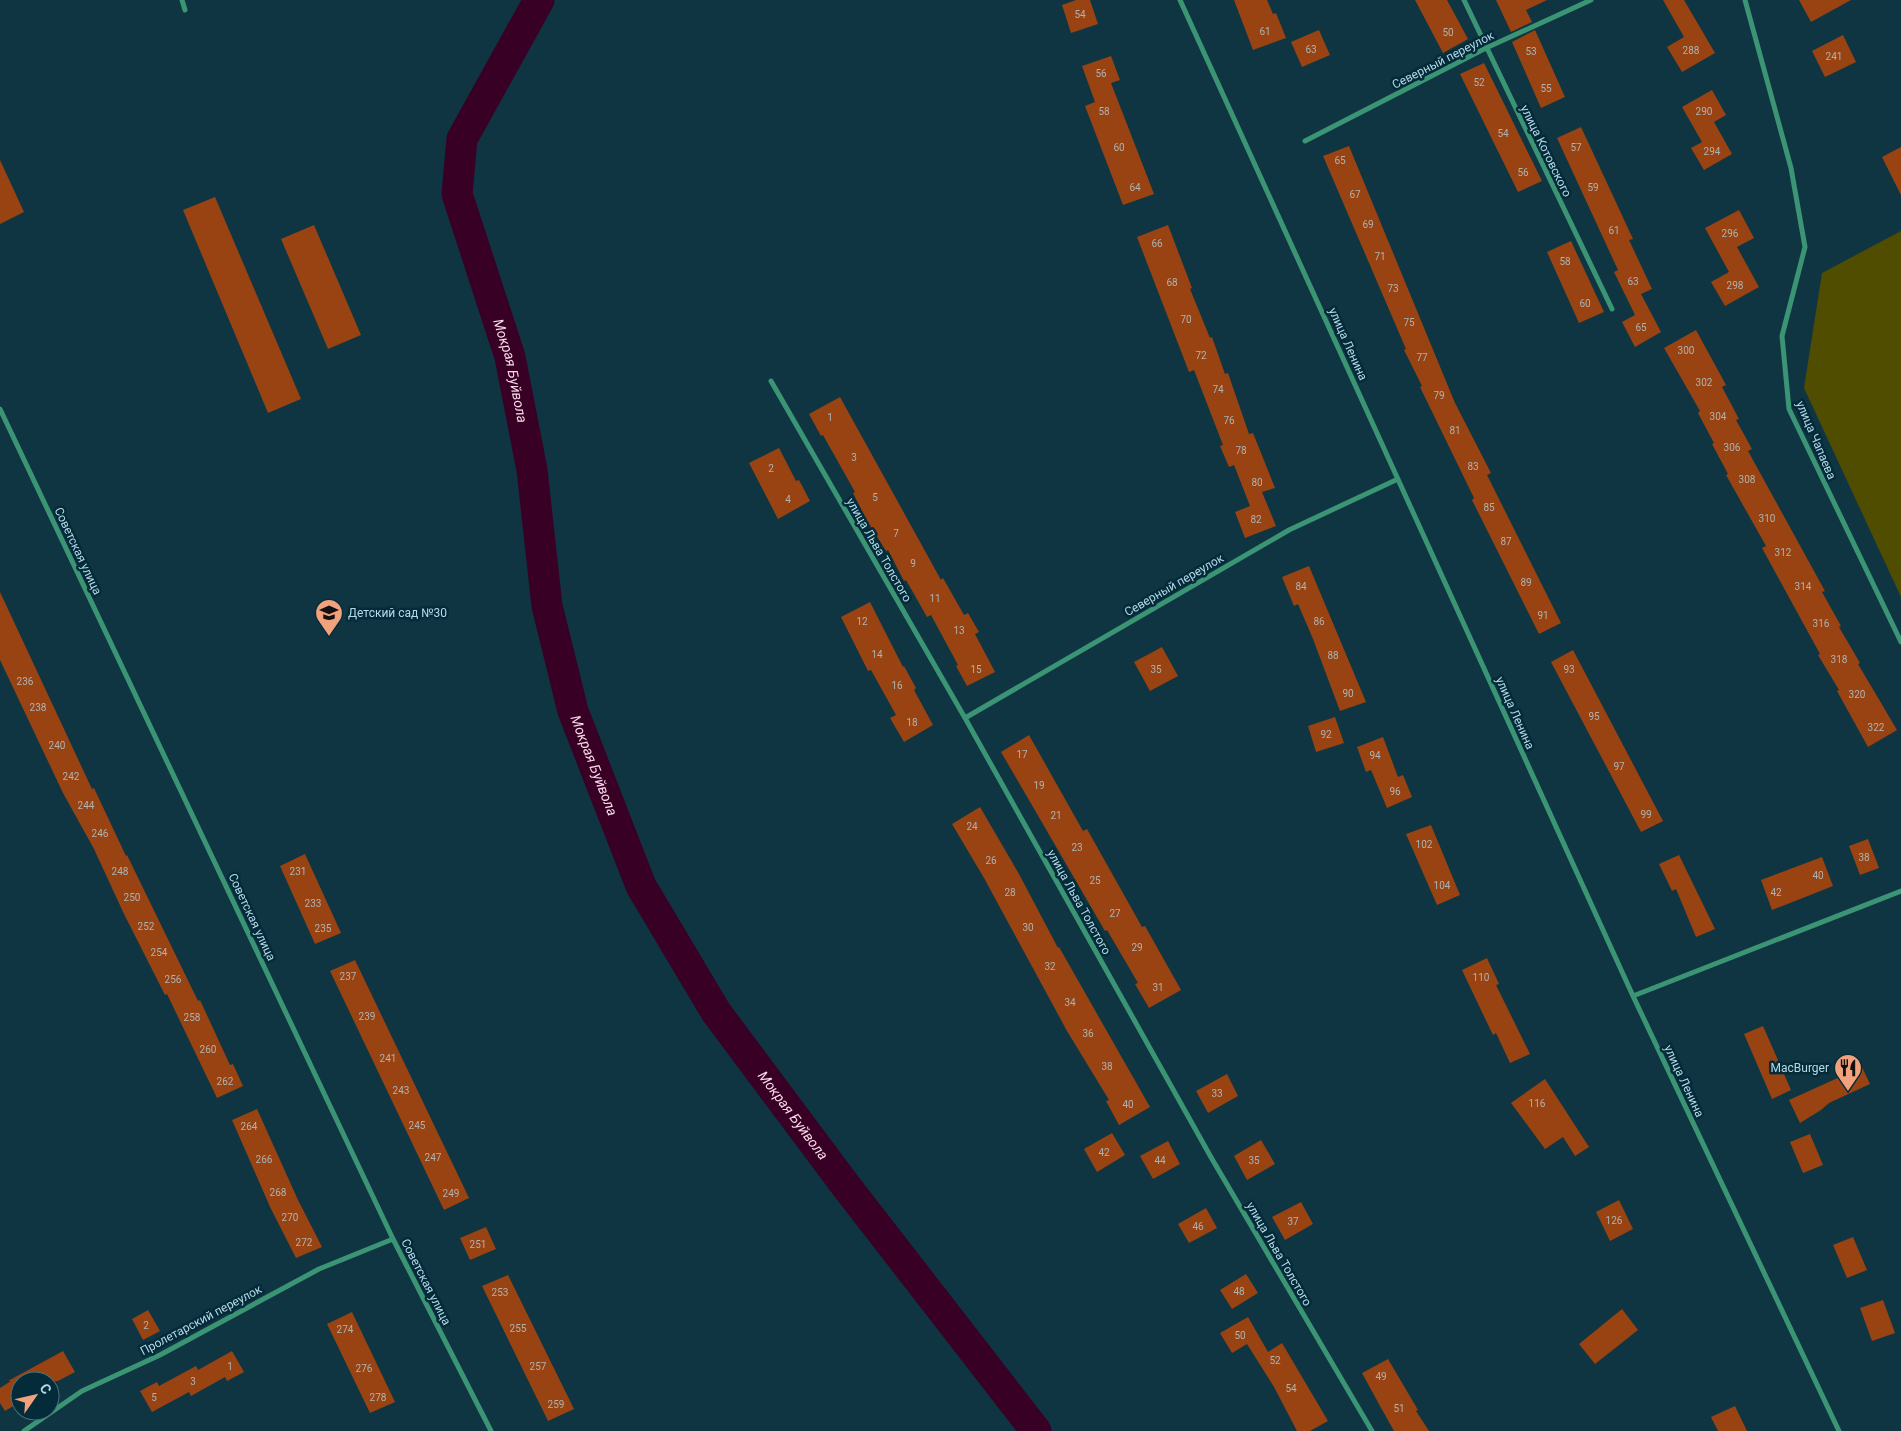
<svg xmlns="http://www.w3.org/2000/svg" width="1901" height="1431" font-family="Roboto,sans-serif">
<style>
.green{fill:#504c00}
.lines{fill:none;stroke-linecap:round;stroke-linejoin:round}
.river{stroke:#380025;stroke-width:31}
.building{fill:#984311}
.minor{stroke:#3b9473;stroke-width:5}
.labels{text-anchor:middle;stroke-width:5;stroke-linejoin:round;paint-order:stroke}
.number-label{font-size:10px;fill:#aeb3b2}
.street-label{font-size:12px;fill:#b6d8e7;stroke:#032b39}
.poi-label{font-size:12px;fill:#b6d8e7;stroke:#032b39;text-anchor:start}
.water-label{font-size:14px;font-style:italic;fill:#f7dae8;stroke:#032b39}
</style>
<rect width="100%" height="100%" fill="#0f3543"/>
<path class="green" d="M1901,231V597L1804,388L1822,273Z"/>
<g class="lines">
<path class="river" id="s1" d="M539,0L462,139L457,194L510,357L532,470L547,606L573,711L641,886L716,1012L846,1186L1036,1431"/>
</g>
<path class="building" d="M1076,0H1090L1098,24L1071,33L1062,5Z
M1234,0H1267L1273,14L1276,13L1286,38L1253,50Z
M1415,0H1447L1468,39L1443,53Z
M1496,0H1547L1526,10L1532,22L1511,32Z
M1663,0H1684L1715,53L1682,72L1667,47L1684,37Z
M1799,0H1851L1811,22Z
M1319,30L1330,55L1302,67L1291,42Z
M1535,30L1565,97L1541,108L1512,42Z
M1843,35L1856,62L1825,77L1812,51Z
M1111,56L1120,80L1111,83L1154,194L1123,205L1085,106L1095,102L1082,66Z
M1484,63L1542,181L1518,192L1460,74Z
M1712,90L1726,115L1714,122L1732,154L1704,170L1691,148L1702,142L1682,107Z
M1581,127L1633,239L1629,240L1652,289L1641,294L1661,332L1635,347L1622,322L1635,315L1614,272L1618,270L1557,138Z
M1349,146L1455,403L1491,473L1487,475L1561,623L1539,634L1472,500L1474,498L1420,387L1422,386L1404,350L1406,349L1323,156Z
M1901,147V195L1882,157Z
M0,160L24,212L0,224Z
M215,197L301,399L268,413L183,210Z
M1739,210L1754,238L1737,247L1759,287L1725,306L1711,282L1729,272L1705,228Z
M314,225L361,335L328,349L281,239Z
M1168,225L1192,288L1190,289L1210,338L1212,337L1225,374L1228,373L1249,434L1253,433L1275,488L1262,492L1276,526L1245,538L1235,512L1250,506L1234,465L1229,467L1220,446L1223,445L1194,370L1189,372L1137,237Z
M1571,241L1604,312L1579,323L1547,252Z
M1696,330L1726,385L1722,387L1739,419L1736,420L1752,449L1748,451L1825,591L1822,592L1841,626L1839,627L1860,663L1858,664L1897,730L1868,747L1837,691L1839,690L1818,655L1820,654L1762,548L1766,546L1726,475L1728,474L1712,444L1714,443L1698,413L1700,411L1664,348Z
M840,397L941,580L943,578L964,615L968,613L979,632L975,634L995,672L967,686L956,666L958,665L931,615L927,617L906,580L904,581L888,550L886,551L866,519L853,493L855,492L823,435L821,436L809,414Z
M779,448L796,481L799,480L810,501L778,519L749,463Z
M1309,566L1366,702L1340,711L1313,639L1298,604L1294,606L1282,577Z
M0,592L92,789L94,788L126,856L127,855L198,1001L200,1000L230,1065L233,1064L243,1086L217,1098L167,994L165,995L124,914L94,849L63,793L0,660Z
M870,602L903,667L904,666L916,688L914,690L933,725L904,742L890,718L896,715L871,670L868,671L841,617Z
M1162,647L1178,676L1150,691L1134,662Z
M1573,650L1663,821L1641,832L1551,662Z
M1335,717L1344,743L1316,752L1308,726Z
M1029,735L1083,831L1087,829L1142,927L1145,926L1181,990L1149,1008L1135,984L1138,983L1107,930L1105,931L1001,752Z
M1383,737L1398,777L1403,775L1412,797L1387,808L1371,770L1366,772L1357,747Z
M980,807L1019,874L1058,948L1059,947L1150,1107L1119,1125L1106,1101L1109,1100L1067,1031L984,878L952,824Z
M1431,825L1460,895L1437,905L1406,834Z
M1868,839L1879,868L1860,875L1849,846Z
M305,854L341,933L315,944L280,866Z
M1679,855L1715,929L1696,937L1676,889L1672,891L1659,864Z
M1822,857L1833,886L1772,910L1761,880Z
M1487,958L1499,984L1496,985L1530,1054L1510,1063L1496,1033L1493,1035L1480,1008L1462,970Z
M355,960L469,1198L444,1210L330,971Z
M1763,1026L1791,1090L1772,1099L1744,1034Z
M1862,1067L1870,1084L1829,1103L1821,1110L1800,1123L1789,1100Z
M1227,1074L1238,1096L1208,1113L1196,1091Z
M1545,1079L1589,1147L1575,1156L1563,1137L1545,1149L1511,1103Z
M257,1109L298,1200L322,1247L296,1258L271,1209L232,1120Z
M1112,1133L1125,1155L1097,1172L1084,1149Z
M1810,1134L1823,1165L1803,1173L1790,1142Z
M1261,1140L1275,1164L1247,1180L1234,1156Z
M1168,1141L1180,1164L1153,1179L1140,1156Z
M1619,1200L1633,1229L1610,1241L1596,1212Z
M1301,1202L1313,1224L1285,1240L1272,1217Z
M1206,1208L1217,1228L1189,1243L1178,1224Z
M486,1227L496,1249L470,1260L460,1238Z
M1853,1237L1867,1270L1847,1278L1833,1245Z
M1246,1274L1258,1293L1232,1309L1220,1290Z
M508,1275L574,1409L548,1421L482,1286Z
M1883,1300L1895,1333L1872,1341L1860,1308Z
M1622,1309L1638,1330L1595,1364L1579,1344Z
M148,1310L160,1331L143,1340L132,1319Z
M352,1312L395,1402L370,1413L327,1324Z
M1248,1317L1268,1352L1282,1343L1328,1421L1310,1431H1297L1274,1387L1247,1344L1232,1353L1220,1333Z
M63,1351L75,1372L58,1381H20V1402L5,1411L0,1403V1388L11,1381H8Z
M232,1351L244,1372L227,1381L225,1377L191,1396L189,1392L152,1412L140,1391L157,1382L159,1386L196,1366L198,1370Z
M1388,1359L1418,1410L1416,1411L1429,1431H1394L1380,1406L1362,1373Z
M1735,1406L1747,1431H1718L1711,1417Z"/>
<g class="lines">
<path class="minor" d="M182,0L185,10
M1180,0L1633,996L1839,1431
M1464,0L1612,309
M1745,0L1791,168L1805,247L1782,336L1789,409L1901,642
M1305,141L1486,48L1591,0
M771,381L965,718L1212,1159L1372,1431
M0,409L393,1239L491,1431
M965,718L1289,530L1398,479
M1633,996L1901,891
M24,1431L82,1391L160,1355L319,1269L393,1239"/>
</g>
<defs>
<symbol id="school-pin" viewBox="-11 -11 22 30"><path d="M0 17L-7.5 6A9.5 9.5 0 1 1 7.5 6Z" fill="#f1a17c" stroke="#032b39"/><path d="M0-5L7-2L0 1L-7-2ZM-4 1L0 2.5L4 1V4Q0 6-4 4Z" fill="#111"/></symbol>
<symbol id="restaurant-pin" viewBox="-11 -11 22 30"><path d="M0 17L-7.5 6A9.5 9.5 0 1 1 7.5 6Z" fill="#f1a17c" stroke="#032b39"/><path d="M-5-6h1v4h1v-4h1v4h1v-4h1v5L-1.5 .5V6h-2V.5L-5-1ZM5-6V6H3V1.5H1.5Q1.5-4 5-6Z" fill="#111"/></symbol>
</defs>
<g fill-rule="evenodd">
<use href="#school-pin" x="313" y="597" width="32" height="43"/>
<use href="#restaurant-pin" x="1832" y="1052" width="32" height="43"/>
</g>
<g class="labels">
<g class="number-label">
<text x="1080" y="18">54</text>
<text x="1265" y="35">61</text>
<text x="1448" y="36">50</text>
<text x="1311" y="53">63</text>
<text x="1691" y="54">288</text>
<text x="1531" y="55">53</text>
<text x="1834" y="60">241</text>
<text x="1101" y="77">56</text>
<text x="1479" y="86">52</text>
<text x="1546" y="92">55</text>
<text x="1104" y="115">58</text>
<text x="1704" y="115">290</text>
<text x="1503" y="137">54</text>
<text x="1119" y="151">60</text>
<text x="1576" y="151">57</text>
<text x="1712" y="155">294</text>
<text x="1340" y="164">65</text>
<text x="1523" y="176">56</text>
<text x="1135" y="191">64</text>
<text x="1593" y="191">59</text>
<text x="1355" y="198">67</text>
<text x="1368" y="228">69</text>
<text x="1614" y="234">61</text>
<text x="1730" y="237">296</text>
<text x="1157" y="247">66</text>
<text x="1380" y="260">71</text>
<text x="1565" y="265">58</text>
<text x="1633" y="285">63</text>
<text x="1172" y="286">68</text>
<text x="1735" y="289">298</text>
<text x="1393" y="292">73</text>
<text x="1585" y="307">60</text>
<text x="1186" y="323">70</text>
<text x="1409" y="326">75</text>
<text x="1641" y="331">65</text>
<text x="1686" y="354">300</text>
<text x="1201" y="359">72</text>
<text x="1422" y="361">77</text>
<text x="1704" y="386">302</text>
<text x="1218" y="393">74</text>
<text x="1439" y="399">79</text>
<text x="1718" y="420">304</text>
<text x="830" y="421">1</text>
<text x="1229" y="424">76</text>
<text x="1455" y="434">81</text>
<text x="1732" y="451">306</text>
<text x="1241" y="454">78</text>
<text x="854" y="461">3</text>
<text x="1473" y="470">83</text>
<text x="771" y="472">2</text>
<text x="1747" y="483">308</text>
<text x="1257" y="486">80</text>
<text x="875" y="501">5</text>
<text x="788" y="503">4</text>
<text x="1489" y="511">85</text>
<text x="1767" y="522">310</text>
<text x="1256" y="523">82</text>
<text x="896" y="537">7</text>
<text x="1506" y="545">87</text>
<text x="1783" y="556">312</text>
<text x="913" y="567">9</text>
<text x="1526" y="586">89</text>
<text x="1301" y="590">84</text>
<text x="1803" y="590">314</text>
<text x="935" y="602">11</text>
<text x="1543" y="619">91</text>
<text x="862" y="625">12</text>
<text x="1319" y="625">86</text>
<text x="1821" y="627">316</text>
<text x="959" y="634">13</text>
<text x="877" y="658">14</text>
<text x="1333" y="659">88</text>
<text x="1839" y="663">318</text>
<text x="976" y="673">15</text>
<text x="1156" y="673">35</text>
<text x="1569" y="673">93</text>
<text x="25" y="685">236</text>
<text x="897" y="689">16</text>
<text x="1348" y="697">90</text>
<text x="1857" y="698">320</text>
<text x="38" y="711">238</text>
<text x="1594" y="720">95</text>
<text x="912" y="726">18</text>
<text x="1876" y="731">322</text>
<text x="1326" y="738">92</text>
<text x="57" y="749">240</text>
<text x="1022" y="758">17</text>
<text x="1375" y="759">94</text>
<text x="1619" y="770">97</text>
<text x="71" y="780">242</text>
<text x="1039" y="789">19</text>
<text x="1395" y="795">96</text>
<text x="86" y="809">244</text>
<text x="1646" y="818">99</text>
<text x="1056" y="819">21</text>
<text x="972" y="830">24</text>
<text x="100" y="837">246</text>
<text x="1424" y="848">102</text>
<text x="1077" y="851">23</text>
<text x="1864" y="861">38</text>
<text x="991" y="864">26</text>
<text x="120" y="875">248</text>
<text x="298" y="875">231</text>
<text x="1818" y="879">40</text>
<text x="1095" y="884">25</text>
<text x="1442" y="889">104</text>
<text x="1010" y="896">28</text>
<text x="1776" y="896">42</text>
<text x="132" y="901">250</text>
<text x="313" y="907">233</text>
<text x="1115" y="917">27</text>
<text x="146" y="930">252</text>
<text x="1028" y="931">30</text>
<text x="323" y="932">235</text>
<text x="1137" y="951">29</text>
<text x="159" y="956">254</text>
<text x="1050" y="970">32</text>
<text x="348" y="980">237</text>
<text x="1481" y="981">110</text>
<text x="173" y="983">256</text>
<text x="1158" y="991">31</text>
<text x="1070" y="1006">34</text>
<text x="367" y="1020">239</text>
<text x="192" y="1021">258</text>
<text x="1088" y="1037">36</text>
<text x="208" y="1053">260</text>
<text x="388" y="1062">241</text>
<text x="1107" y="1070">38</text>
<text x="225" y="1085">262</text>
<text x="401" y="1094">243</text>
<text x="1217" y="1097">33</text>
<text x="1537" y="1107">116</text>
<text x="1128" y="1108">40</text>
<text x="417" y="1129">245</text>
<text x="249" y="1130">264</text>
<text x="1104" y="1156">42</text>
<text x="433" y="1161">247</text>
<text x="264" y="1163">266</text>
<text x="1160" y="1164">44</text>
<text x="1254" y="1164">35</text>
<text x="278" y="1196">268</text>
<text x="451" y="1197">249</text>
<text x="290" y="1221">270</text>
<text x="1614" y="1224">126</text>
<text x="1293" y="1225">37</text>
<text x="1198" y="1230">46</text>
<text x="304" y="1246">272</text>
<text x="478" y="1248">251</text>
<text x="1239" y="1295">48</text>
<text x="500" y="1296">253</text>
<text x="146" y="1329">2</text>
<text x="518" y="1332">255</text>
<text x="345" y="1333">274</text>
<text x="1240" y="1339">50</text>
<text x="1275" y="1364">52</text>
<text x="230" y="1370">1</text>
<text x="538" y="1370">257</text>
<text x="364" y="1372">276</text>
<text x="1381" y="1380">49</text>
<text x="193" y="1385">3</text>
<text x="1291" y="1392">54</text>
<text x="154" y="1401">5</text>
<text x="378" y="1401">278</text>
<text x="556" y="1408">259</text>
<text x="1399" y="1412">51</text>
</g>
<g class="street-label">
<text transform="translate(1443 60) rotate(-27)" y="4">Северный переулок</text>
<text transform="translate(1546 151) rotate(64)" y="4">улица Котовского</text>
<text transform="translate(1348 344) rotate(66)" y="4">улица Ленина</text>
<text transform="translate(1816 440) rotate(67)" y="4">улица Чапаева</text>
<text transform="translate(879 550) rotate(60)" y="4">улица Льва Толстого</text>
<text transform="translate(78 551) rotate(65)" y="4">Советская улица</text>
<text transform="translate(1174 585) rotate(-30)" y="4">Северный переулок</text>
<text transform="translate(1515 713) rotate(66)" y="4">улица Ленина</text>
<text transform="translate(1079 902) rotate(61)" y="4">улица Льва Толстого</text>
<text transform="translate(252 917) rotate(65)" y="4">Советская улица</text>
<text transform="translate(1684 1081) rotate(65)" y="4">улица Ленина</text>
<text transform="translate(1279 1254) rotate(60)" y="4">улица Льва Толстого</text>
<text transform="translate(426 1282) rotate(63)" y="4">Советская улица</text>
<text transform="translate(201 1320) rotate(-28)" y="4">Пролетарский переулок</text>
</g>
<g class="poi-label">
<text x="348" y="617">Детский сад №30</text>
<text x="1829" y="1072" text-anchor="end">MacBurger</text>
</g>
<g class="water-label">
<text dy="5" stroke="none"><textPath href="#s1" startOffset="399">Мокрая Буйвола</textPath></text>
<text dy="5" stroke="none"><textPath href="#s1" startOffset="804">Мокрая Буйвола</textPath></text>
<text dy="5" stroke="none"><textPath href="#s1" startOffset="1209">Мокрая Буйвола</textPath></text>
</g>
</g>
<g transform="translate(35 1396) rotate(56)"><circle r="24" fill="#032b39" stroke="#4b707f"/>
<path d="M0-4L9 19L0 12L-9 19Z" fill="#f1a17c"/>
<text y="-8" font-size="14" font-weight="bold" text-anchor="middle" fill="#b6d8e7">С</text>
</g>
</svg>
